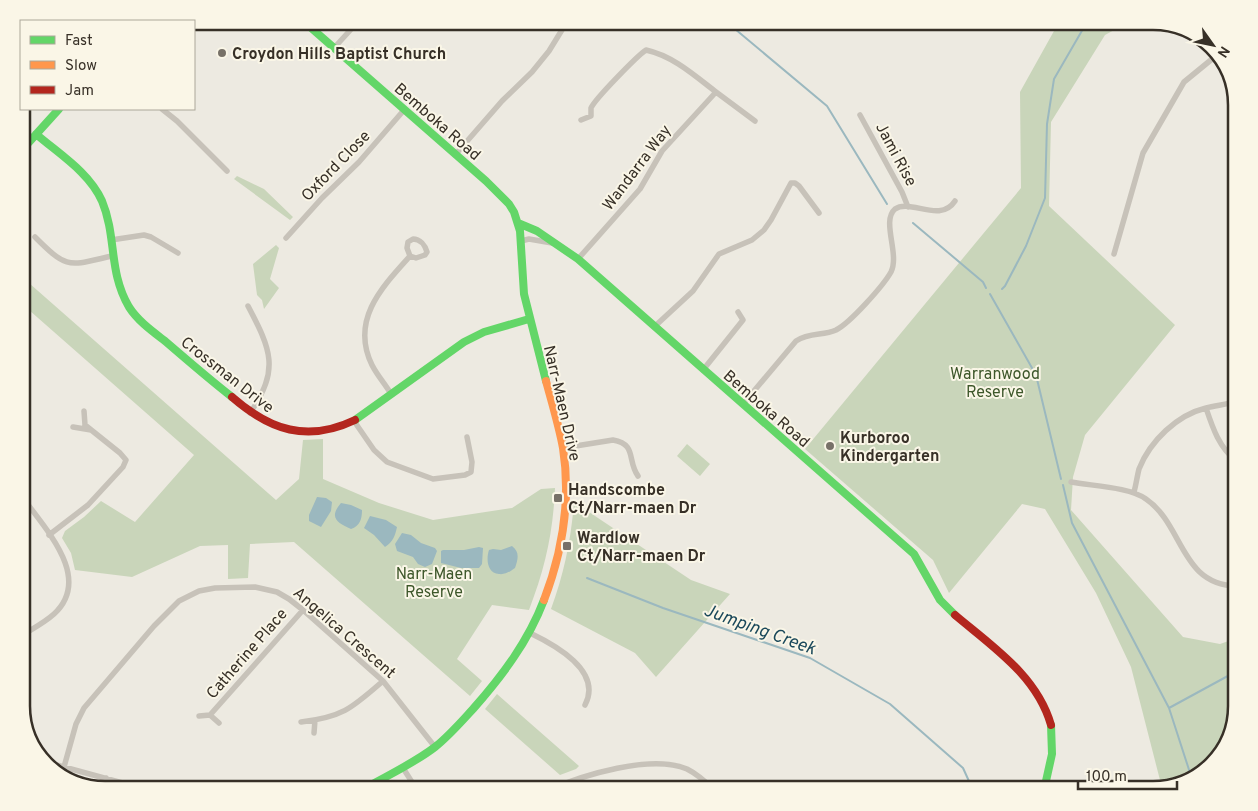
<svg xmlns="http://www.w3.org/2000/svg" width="1258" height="811" font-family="Overpass,sans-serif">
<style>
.green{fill:#c9d5ba}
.water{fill:#9bb8bf}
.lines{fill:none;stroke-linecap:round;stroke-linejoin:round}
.stream{stroke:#9bb8bf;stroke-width:2}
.street{stroke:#c7c2b9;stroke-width:5.5}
.fast{stroke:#63d668;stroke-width:8}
.slow{stroke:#ff974d;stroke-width:8}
.jam{stroke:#b3261e;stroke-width:8}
.poi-dot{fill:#777168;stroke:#faf6e7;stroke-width:2}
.labels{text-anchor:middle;stroke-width:4;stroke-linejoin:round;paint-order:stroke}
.poi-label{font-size:16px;font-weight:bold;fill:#373027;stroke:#faf6e7;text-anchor:start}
.street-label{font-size:16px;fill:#373027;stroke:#faf6e7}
.park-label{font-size:16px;fill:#3d572a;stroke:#faf6e7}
.water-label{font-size:18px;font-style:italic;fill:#1b495b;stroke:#faf6e7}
.rim{fill:none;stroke:#373027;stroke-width:2.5}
</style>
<rect width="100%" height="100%" fill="#edeae1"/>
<path class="green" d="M1131,21L1105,35L1051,122L1049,206L1175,325L1085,435L1073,477L1071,510L1183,637L1220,644L1237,638V706L1223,752L1195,779L1164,787L1161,784L1131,667L1096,593L1045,509L1022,504L949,593L933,560L805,449L1021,188L1020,92L1059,22Z
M237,176L264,189L293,217L290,220L234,179Z
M276,245L279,248L270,279L279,288L264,309L262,300L257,295L253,264Z
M21,276L276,500L299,479L303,440L323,439V479L379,503L433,520L512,508L541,489L555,488C553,534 545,568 529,610L492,605L457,659L482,681L470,696L294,542L250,544L248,578L228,579V545L200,546L132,577L75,570L71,553L62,538L65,531L84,517L101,501L135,522L194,455L21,303Z
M687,444L710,464L700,476L677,456Z
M574,502L691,580L730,594L656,677L635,653L551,609C564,574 571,540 574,502Z
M497,694L579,766L576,769L560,775L485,709Z"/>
<path class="water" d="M317,497L326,498L332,502L331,511L321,527L309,521V515Z
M341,503L351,505L362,510C362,519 360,526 351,529C338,523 328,518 341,503Z
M370,516L386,520L397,527C395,536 393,542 385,547L374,535L364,528Z
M402,533L411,535L421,543L435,548L437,551L432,564L425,567L418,564L413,557L397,551L395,544Z
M512,546C520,552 518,559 515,568C511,571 505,575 499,574C487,573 486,559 489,550L493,549L501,550Z
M479,547L483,548L482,564L479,568H461L441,563V551L443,550H464Z"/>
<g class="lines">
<path class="stream" d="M729,24L827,106L887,204
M913,223L983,282L986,288
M1002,289L1005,286L1026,246L1045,198L1047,124L1054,79L1087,22
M990,294L1036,375L1061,479
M1063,485L1072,523L1169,708L1192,779
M587,578L663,608L810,658L890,704L963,768L973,790
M1169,708L1237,671"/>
<path class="street" d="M334,48L354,26
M716,92L755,121
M162,109L177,121L227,171
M860,115L902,192L908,207
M455,155L502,101L532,72L549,51L565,25
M35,237C68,270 68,266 112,256
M286,238L322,198L359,162L404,110
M111,240L144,235L151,237L178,253
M521,241L529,239L552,243
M1114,254L1143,153L1184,82L1217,55
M578,259L640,189L662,151L716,92C694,75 673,56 646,50C637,56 595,99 591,108C591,109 591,115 591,116L581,120
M248,306C271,350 280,369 250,413
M654,327L693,291L719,254L752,240L764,230L771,220L791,183H795L799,186L819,213
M703,370L743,320L738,312
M391,394C385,384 377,375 372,365C350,320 382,287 410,256L407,248L408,242L413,239C420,239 425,245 427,252L425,255L416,258L410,256
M743,404L796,341C810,332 823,336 836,330C850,323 883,286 891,272C900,254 881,221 895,209C910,198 940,224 955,201
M1206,408C1213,429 1219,447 1237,462
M354,421L374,450L387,462L433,479L465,475L471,472L472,462L467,437
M73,427L91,430
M563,448L613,440C637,444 627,461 638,476
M1071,482C1092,486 1130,487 1146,499C1184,525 1180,585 1237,586
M1134,492C1136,485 1137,477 1139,469C1150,441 1177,415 1206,408C1216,405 1227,405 1237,401
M21,495C43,527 94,577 54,614C44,623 32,629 21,636
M21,509L28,504
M49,535L88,505L123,467L126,460L120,453L85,425L84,411
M530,633C555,645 603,671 585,705
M210,715L303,610
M199,716L210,715L219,723
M301,722C343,717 352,708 383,681
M314,733L315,720
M46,762L148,790
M64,767L76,724L84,708L154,626L179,601L199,591L215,588L255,587L277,592L289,599L303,610L383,681L435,747
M403,768L417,790
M103,789L106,778
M549,790C583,775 651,754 687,769C697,774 706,782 714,790"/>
<path class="fast" d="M309,26L486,181L509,204L514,212L520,231L524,294L546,381
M36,134C59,154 89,172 102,201C117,237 108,271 129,307C138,321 152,331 165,341C187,360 209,379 232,397
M21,151L59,109
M518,223L537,231L578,259L914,554L940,600L955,615
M355,420L464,342L484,332L529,319
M362,790C386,776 413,764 435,747C449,736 461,722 473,709C502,676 528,642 544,600
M1044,790L1052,754L1051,725"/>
<path class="slow" d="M544,600C562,553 571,500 563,448C559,426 552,403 546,381"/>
<path class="jam" d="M232,397C270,430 307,443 355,420
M955,615C993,647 1037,676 1051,725"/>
</g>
<g class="poi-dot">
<circle cx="222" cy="53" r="5"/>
<circle cx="830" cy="446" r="5"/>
<rect x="553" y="493" width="10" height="10" rx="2.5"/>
<rect x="562" y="541" width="10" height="10" rx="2.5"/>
</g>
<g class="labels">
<g class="poi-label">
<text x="232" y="59">Croydon Hills Baptist Church</text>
<text x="840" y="443">Kurboroo<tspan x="840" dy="18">Kindergarten</tspan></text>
<text x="568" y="495">Handscombe<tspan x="568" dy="18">Ct/Narr-maen Dr</tspan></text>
<text x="577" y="543">Wardlow<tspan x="577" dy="18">Ct/Narr-maen Dr</tspan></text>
</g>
<g class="street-label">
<text transform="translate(438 121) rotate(41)" y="6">Bemboka Road</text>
<text transform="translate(897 154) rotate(62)" y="6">Jami Rise</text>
<text transform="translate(335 165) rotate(-46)" y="6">Oxford Close</text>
<text transform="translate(636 167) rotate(-53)" y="6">Wandarra Way</text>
<text transform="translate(228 374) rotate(38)" y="6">Crossman Drive</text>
<text transform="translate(563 403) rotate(77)" y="6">Narr-Maen Drive</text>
<text transform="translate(767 408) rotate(41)" y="6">Bemboka Road</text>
<text transform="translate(345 632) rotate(41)" y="6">Angelica Crescent</text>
<text transform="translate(246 653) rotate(-49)" y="6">Catherine Place</text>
</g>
<g class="park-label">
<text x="995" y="379">Warranwood<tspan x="995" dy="18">Reserve</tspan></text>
<text x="434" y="579">Narr-Maen<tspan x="434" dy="18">Reserve</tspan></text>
</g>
<g class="water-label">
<text transform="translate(760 629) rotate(20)" y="6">Jumping Creek</text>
</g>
</g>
<path d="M0 0H1258V811H0ZM105 30H1153A75 75 0 0 1 1228 105V706A75 75 0 0 1 1153 781H105A75 75 0 0 1 30 706V105A75 75 0 0 1 105 30Z" fill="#faf6e7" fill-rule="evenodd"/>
<path class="rim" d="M105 30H1153A75 75 0 0 1 1228 105V706A75 75 0 0 1 1153 781H105A75 75 0 0 1 30 706V105A75 75 0 0 1 105 30Z"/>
<rect x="20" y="20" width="175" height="90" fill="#faf6e7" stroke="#aca79a"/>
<rect x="30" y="36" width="25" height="8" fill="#63d668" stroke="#aca79a"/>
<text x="65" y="45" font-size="15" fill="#373027">Fast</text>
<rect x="30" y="61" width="25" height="8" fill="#ff974d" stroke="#aca79a"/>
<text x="65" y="70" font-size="15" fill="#373027">Slow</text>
<rect x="30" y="86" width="25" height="8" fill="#b3261e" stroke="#aca79a"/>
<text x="65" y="95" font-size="15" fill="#373027">Jam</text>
<g transform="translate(1213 45) rotate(123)" stroke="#faf6e7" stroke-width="4" paint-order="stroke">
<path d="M0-4L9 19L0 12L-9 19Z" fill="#373027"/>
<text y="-8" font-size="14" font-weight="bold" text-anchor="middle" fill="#373027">N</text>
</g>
<path d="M1078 781v8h99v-8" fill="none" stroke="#373027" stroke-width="2.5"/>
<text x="1086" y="781" font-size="15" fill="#373027" stroke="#faf6e7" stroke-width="4" paint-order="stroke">100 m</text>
</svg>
